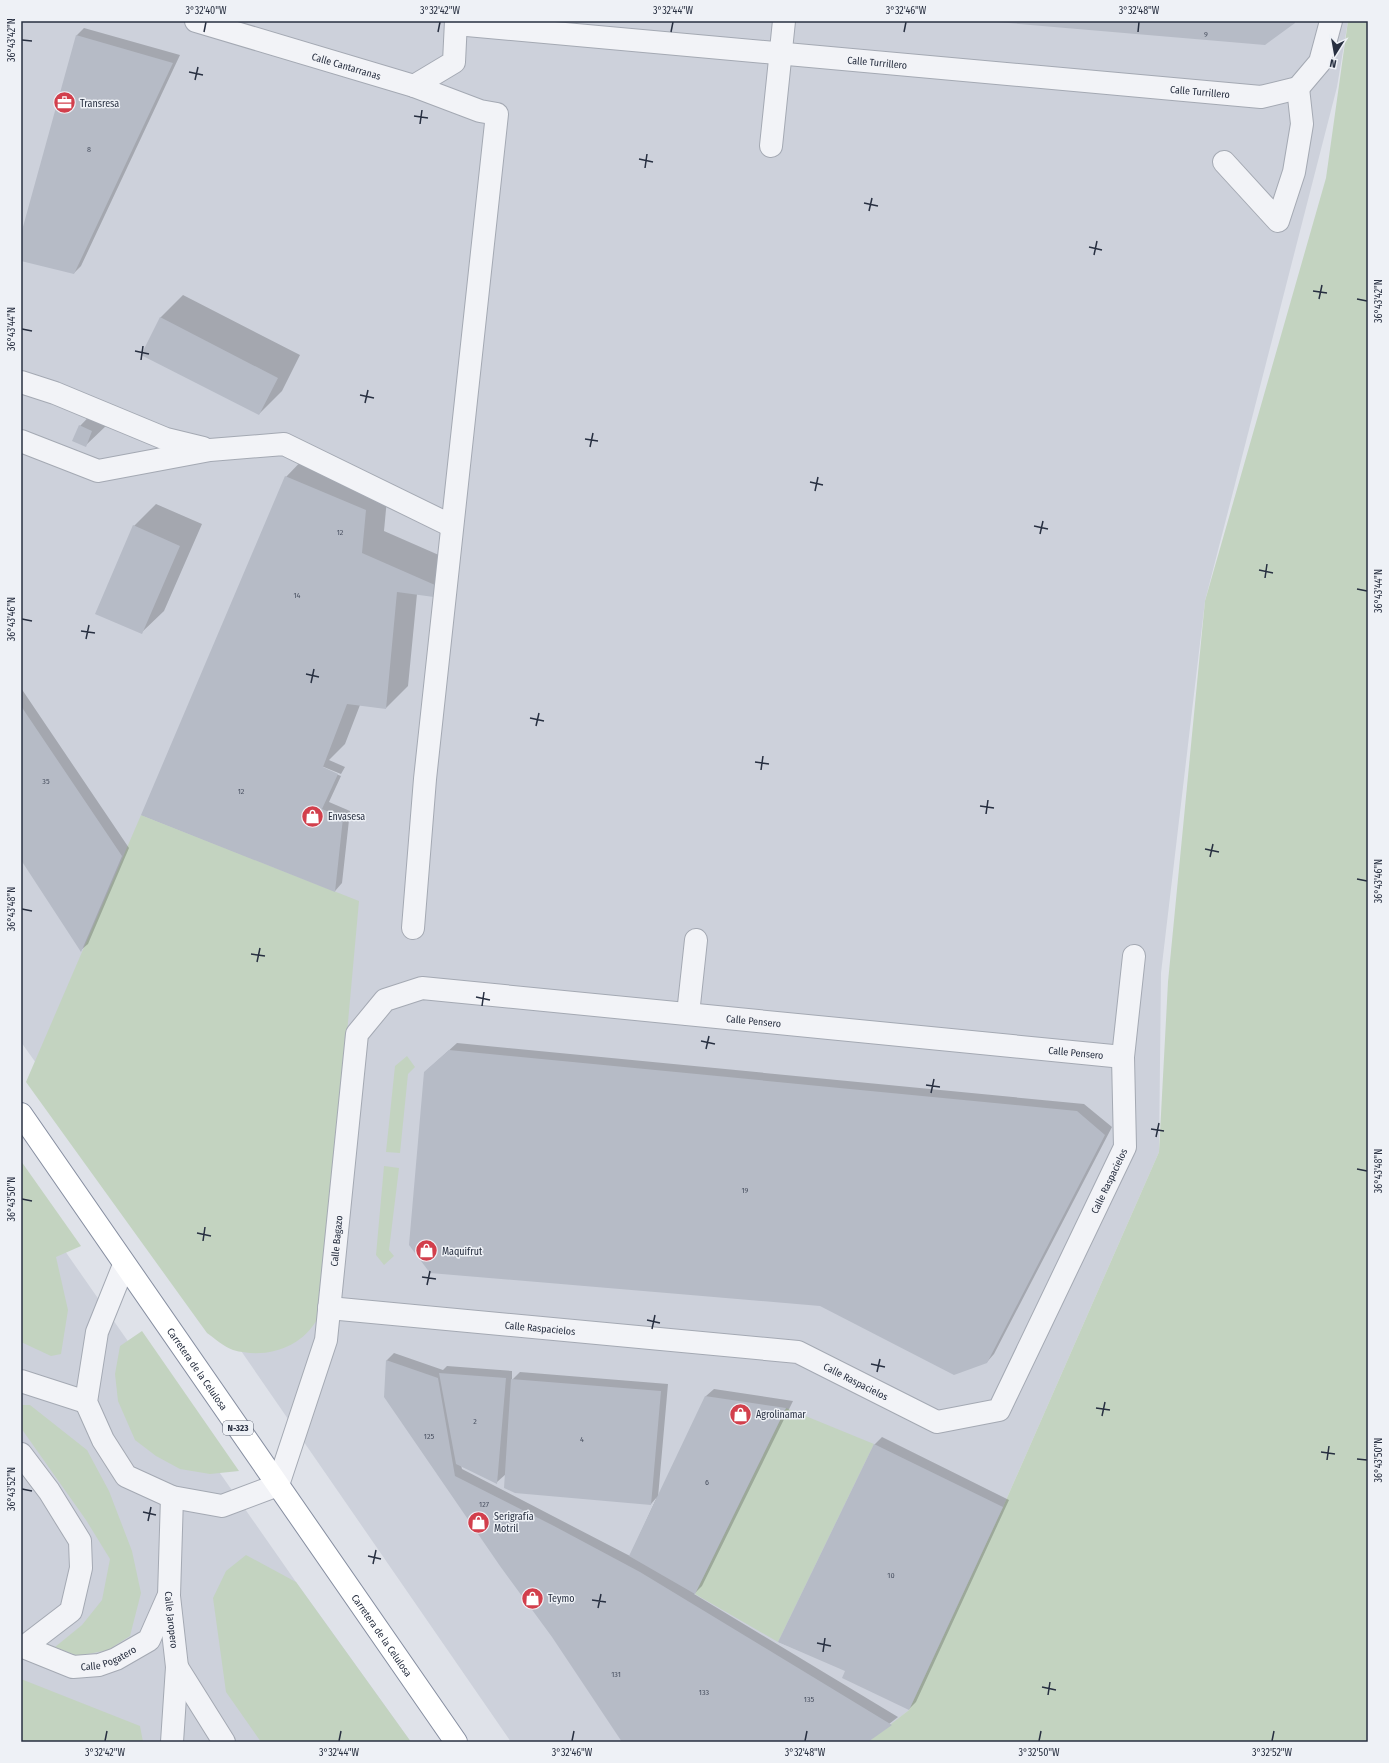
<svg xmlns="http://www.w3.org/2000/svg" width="1389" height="1763" font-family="'Fira Sans Condensed',sans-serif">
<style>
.built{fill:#cdd1db}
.green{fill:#c3d3c0}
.shadow{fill:#0003;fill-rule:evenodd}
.building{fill:#b6bbc6}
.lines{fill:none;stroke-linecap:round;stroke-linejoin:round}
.minor-casing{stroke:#a4a9b3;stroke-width:24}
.highway-casing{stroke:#868ea0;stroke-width:24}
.minor{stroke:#f2f3f7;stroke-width:22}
.highway{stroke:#fff;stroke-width:22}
.ticks{fill:none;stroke:#272f40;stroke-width:1.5}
.labels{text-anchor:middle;stroke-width:3;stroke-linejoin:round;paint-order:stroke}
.number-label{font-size:8px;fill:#4b5262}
.shield{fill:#eef1f6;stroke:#636977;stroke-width:1}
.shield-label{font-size:9px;font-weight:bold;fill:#272f40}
.street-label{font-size:10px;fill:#272f40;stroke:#eef1f6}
.poi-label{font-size:10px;fill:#272f40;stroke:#eef1f6;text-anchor:start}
.neatline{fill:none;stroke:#272f40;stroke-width:1.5}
.ticks-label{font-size:10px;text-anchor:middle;fill:#272f40}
</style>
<rect width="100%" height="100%" fill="#dfe2e9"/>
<path class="built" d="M21,21H1348L1337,87L1205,601L1161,973L1159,1152L1003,1507L909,1710L892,1724L922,1742H511L237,1345L21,1042Z
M21,1188L296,1582L411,1742H21Z"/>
<path class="green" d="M1348,21H1368V1742H868L909,1710L1003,1507L1159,1152L1168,982L1205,601L1326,178Z
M141,815L359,901L323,1297C322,1303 321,1312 318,1318C301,1349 265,1359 233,1350C224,1347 214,1338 207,1333L26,1082Z
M407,1056L415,1067L408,1074L400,1153L386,1152L395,1066Z
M21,1161L81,1246L56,1257L68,1310L61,1354L51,1356L21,1342Z
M384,1166L399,1168L389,1250L394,1256L384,1265L376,1255Z
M142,1331L239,1471L210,1474L180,1469L156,1456L135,1440L118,1401L115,1374L120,1346Z
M21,1405H30L87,1450L109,1491L132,1551L141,1593L130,1636L108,1650L78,1656L55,1647L82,1625L102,1600L110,1559L86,1520L21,1428Z
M786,1408L874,1444L778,1642L695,1594Z
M246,1555L296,1582L411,1742H261L226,1692L213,1598L226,1571Z
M21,1679L140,1726L143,1742H21Z"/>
<path class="shadow" d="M84,28L180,55L81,266L74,273L21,260V238L77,35Z
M183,295L300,355L282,391L259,414L160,318Z
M102,403L108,424L85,446L80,426Z
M308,454L388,488L384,531L457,563L433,596L417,594L408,686L386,708L360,705L345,744L329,760L345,767L341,774L187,711V713L341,776L329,802L350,811L342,883L335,891L142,815L286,477Z
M156,504L202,524L164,611L141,633L134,526Z
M21,688L129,848L88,944L81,950L21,858Z
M457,1043L1084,1104L1112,1127L994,1354L987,1362L425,1072Z
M394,1353L443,1370L447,1366L512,1371V1380L520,1372L668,1384L658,1497L706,1396L714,1389L793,1401L702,1586L694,1594L898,1717L866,1742H624L553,1636L385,1397L387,1360ZM461,1465L497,1482L506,1474L651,1504L657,1497L630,1556L462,1469Z
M882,1437L1009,1500L916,1702L909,1709L846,1670L779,1642L875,1444Z"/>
<path class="building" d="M985,21H1295V23L1265,45Z
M76,35L173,63L74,274L21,261V234Z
M160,317L278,378L259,415L141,355Z
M79,425L92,431L86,447L72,441Z
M285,476L366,510L362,553L435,585L434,597L397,592L386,709L347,704L323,767L338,774L322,809L343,818L335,892L141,815Z
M133,525L180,546L142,634L95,614Z
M21,706L122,856L81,952L21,860Z
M449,1050L1077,1111L1105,1135L987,1363L954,1375L820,1306L430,1273L409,1245L424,1072Z
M386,1360L438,1378L455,1476L554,1526L640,1572L892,1725L868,1742H622L552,1637L500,1566L384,1397Z
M439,1373L506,1378L497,1484L456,1464Z
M511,1379L661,1391L651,1505L515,1493L504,1488Z
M705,1396L786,1408L695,1594L629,1556Z
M874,1444L1003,1507L909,1710L842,1678L845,1671L778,1642Z"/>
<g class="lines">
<defs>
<g id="minor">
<path id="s1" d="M196,21L414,86L454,62L456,21"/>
<path id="s2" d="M456,24L1261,97L1298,88"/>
<path d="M1298,88L1320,62L1331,21"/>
<path d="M771,146L784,21"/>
<path d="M1224,162L1278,221L1294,172L1302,124L1298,88"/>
<path d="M21,382L55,393L166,439L203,448"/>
<path d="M21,441L98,471L210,450L284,444L452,526"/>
<path d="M413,928L425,779L497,114L480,111L414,86"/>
<path d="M688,1014L696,940"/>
<path id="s3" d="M124,1265L97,1332L86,1402L103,1440L126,1476L172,1497L222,1506L278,1485L326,1340L357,1034L385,1000L422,988L1123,1057"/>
<path id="s4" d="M329,1308L798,1352L937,1422L999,1410L1125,1147L1123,1057L1134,956"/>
<path d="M21,1381L86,1402"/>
<path d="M21,1454L49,1491L80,1541L81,1568L71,1611L24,1647"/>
<path id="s5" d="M172,1497L169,1596L177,1667L172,1742"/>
<path id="s6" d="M21,1646L73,1667L99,1665L116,1659L149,1640L168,1597"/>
<path d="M177,1667L224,1742"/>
</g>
<g id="highway">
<path id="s7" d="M21,1114L456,1742"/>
</g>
</defs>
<use href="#minor" class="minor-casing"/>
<use href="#highway" class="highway-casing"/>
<use href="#minor" class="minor"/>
<use href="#highway" class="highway"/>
</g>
<path class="ticks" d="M204,32L206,22M438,32L440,22M671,32L673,22M904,32L906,22M1138,32L1139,22M22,40L32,41M189,72L203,75M195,80L198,67M414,116L428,118M420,124L422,110M639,159L653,162M645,168L647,154M864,203L878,206M869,211L872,198M1089,247L1102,250M1094,255L1097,241M1313,291L1327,293M1319,299L1322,285M1357,299L1367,301M22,329L32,331M135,351L149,354M141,360L143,346M360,395L374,398M365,403L368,390M585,439L598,441M590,447L593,433M810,482L823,485M815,491L818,477M1034,526L1048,529M1040,534L1043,521M1259,570L1273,573M1265,578L1267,564M1357,589L1367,591M22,619L32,621M81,631L95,633M86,639L89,625M306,674L319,677M311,683L314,669M530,718L544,721M536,726L539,713M755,762L769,764M761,770L763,756M980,806L994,808M986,814L988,800M1205,849L1219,852M1210,857L1213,844M1357,879L1367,881M22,909L32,911M251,954L265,956M257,962L260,948M476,997L490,1000M482,1006L484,992M701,1041L715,1044M706,1049L709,1036M926,1085L940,1087M931,1093L934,1079M1151,1129L1164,1131M1156,1137L1159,1123M1357,1169L1367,1171M22,1199L32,1201M197,1233L211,1236M203,1241L205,1227M422,1277L436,1279M427,1285L430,1271M647,1320L660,1323M652,1329L655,1315M871,1364L885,1367M877,1372L880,1359M1096,1408L1110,1410M1102,1416L1105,1402M1321,1452L1335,1454M1357,1459L1367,1460M1327,1460L1329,1446M22,1489L32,1491M143,1512L156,1515M148,1521L151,1507M368,1556L381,1559M373,1564L376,1550M592,1600L606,1602M598,1608L601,1594M817,1643L831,1646M823,1652L825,1638M1042,1687L1056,1690M1048,1695L1050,1682M105,1741L107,1731M339,1741L341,1731M572,1741L574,1731M805,1741L807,1731M1039,1741L1041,1731M1272,1741L1274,1731"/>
<defs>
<symbol id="office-disc" viewBox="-11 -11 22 22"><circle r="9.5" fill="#d23f4c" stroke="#eef1f6"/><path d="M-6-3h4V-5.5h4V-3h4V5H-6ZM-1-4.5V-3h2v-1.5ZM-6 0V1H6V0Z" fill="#fff"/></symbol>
<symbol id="shop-disc" viewBox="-11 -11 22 22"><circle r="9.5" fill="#d23f4c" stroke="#eef1f6"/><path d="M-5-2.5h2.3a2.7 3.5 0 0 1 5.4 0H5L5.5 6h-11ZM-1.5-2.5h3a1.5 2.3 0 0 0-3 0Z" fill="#fff"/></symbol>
</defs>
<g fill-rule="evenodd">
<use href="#office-disc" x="52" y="90" width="25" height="25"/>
<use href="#shop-disc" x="300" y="804" width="25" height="25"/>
<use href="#shop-disc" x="414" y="1238" width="25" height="25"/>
<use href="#shop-disc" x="728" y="1402" width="25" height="25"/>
<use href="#shop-disc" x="466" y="1510" width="25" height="25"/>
<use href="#shop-disc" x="520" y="1586" width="25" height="25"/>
</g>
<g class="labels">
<g class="number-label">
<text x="1206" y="37">9</text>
<text x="89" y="152">8</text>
<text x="340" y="535">12</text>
<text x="297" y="598">14</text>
<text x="46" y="784">35</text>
<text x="241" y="794">12</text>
<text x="745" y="1193">19</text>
<text x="475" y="1424">2</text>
<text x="429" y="1439">125</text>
<text x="582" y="1442">4</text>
<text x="707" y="1485">6</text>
<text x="484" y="1507">127</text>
<text x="891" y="1578">10</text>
<text x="616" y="1677">131</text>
<text x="704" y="1695">133</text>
<text x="809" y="1702">135</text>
</g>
<rect class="shield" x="223" y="1421" width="30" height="14" rx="3"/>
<g class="shield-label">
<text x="238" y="1431">N-323</text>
</g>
<g class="street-label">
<text dy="4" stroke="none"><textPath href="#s2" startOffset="423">Calle Turrillero</textPath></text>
<text dy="4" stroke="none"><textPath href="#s1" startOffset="157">Calle Cantarranas</textPath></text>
<text dy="4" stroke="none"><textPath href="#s2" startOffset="747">Calle Turrillero</textPath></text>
<text dy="4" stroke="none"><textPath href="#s3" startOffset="1265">Calle Pensero</textPath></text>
<text dy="4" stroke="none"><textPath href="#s3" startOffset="1589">Calle Pensero</textPath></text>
<text dy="4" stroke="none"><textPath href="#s4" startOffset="944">Calle Raspacielos</textPath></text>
<text dy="4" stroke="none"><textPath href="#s3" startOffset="641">Calle Bagazo</textPath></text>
<text dy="4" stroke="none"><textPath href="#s4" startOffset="212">Calle Raspacielos</textPath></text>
<text dy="4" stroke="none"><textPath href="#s7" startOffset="310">Carretera de la Celulosa</textPath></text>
<text dy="4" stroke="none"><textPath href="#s4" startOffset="536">Calle Raspacielos</textPath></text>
<text dy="4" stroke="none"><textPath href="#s5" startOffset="123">Calle Jaropero</textPath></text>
<text dy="4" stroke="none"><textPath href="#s7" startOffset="634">Carretera de la Celulosa</textPath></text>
<text dy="4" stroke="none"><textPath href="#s6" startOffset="93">Calle Pogatero</textPath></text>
</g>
<g class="poi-label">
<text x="80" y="107">Transresa</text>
<text x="328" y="820">Envasesa</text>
<text x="442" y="1255">Maquifrut</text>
<text x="756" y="1418">Agrolinamar</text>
<text x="494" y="1520">Serigrafía<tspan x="494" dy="12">Motril</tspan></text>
<text x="548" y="1602">Teymo</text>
</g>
</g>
<rect width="1389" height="1763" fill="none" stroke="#eef1f6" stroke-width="44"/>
<g transform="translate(1335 54) rotate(191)" stroke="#eef1f6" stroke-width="3" paint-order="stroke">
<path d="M0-3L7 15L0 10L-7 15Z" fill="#272f40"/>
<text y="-6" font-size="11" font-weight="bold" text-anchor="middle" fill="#272f40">N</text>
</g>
<rect x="22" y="22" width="1345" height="1719" class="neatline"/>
<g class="ticks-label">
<text x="206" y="14">3°32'40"W</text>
<text x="440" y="14">3°32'42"W</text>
<text x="673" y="14">3°32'44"W</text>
<text x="906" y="14">3°32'46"W</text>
<text x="1139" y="14">3°32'48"W</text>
<text transform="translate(11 40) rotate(-90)" y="4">36°43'42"N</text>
<text transform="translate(1378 301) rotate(-90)" y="4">36°43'42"N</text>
<text transform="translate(11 329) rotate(-90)" y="4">36°43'44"N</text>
<text transform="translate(1378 591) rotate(-90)" y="4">36°43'44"N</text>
<text transform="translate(11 619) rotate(-90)" y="4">36°43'46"N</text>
<text transform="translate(1378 881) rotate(-90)" y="4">36°43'46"N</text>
<text transform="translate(11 909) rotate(-90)" y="4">36°43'48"N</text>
<text transform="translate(1378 1171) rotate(-90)" y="4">36°43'48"N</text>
<text transform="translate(11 1199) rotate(-90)" y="4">36°43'50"N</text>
<text transform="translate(1378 1460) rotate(-90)" y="4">36°43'50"N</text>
<text transform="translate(11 1489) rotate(-90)" y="4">36°43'52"N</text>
<text x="105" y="1756">3°32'42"W</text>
<text x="339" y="1756">3°32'44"W</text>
<text x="572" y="1756">3°32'46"W</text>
<text x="805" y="1756">3°32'48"W</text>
<text x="1039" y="1756">3°32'50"W</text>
<text x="1272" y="1756">3°32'52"W</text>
</g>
</svg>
